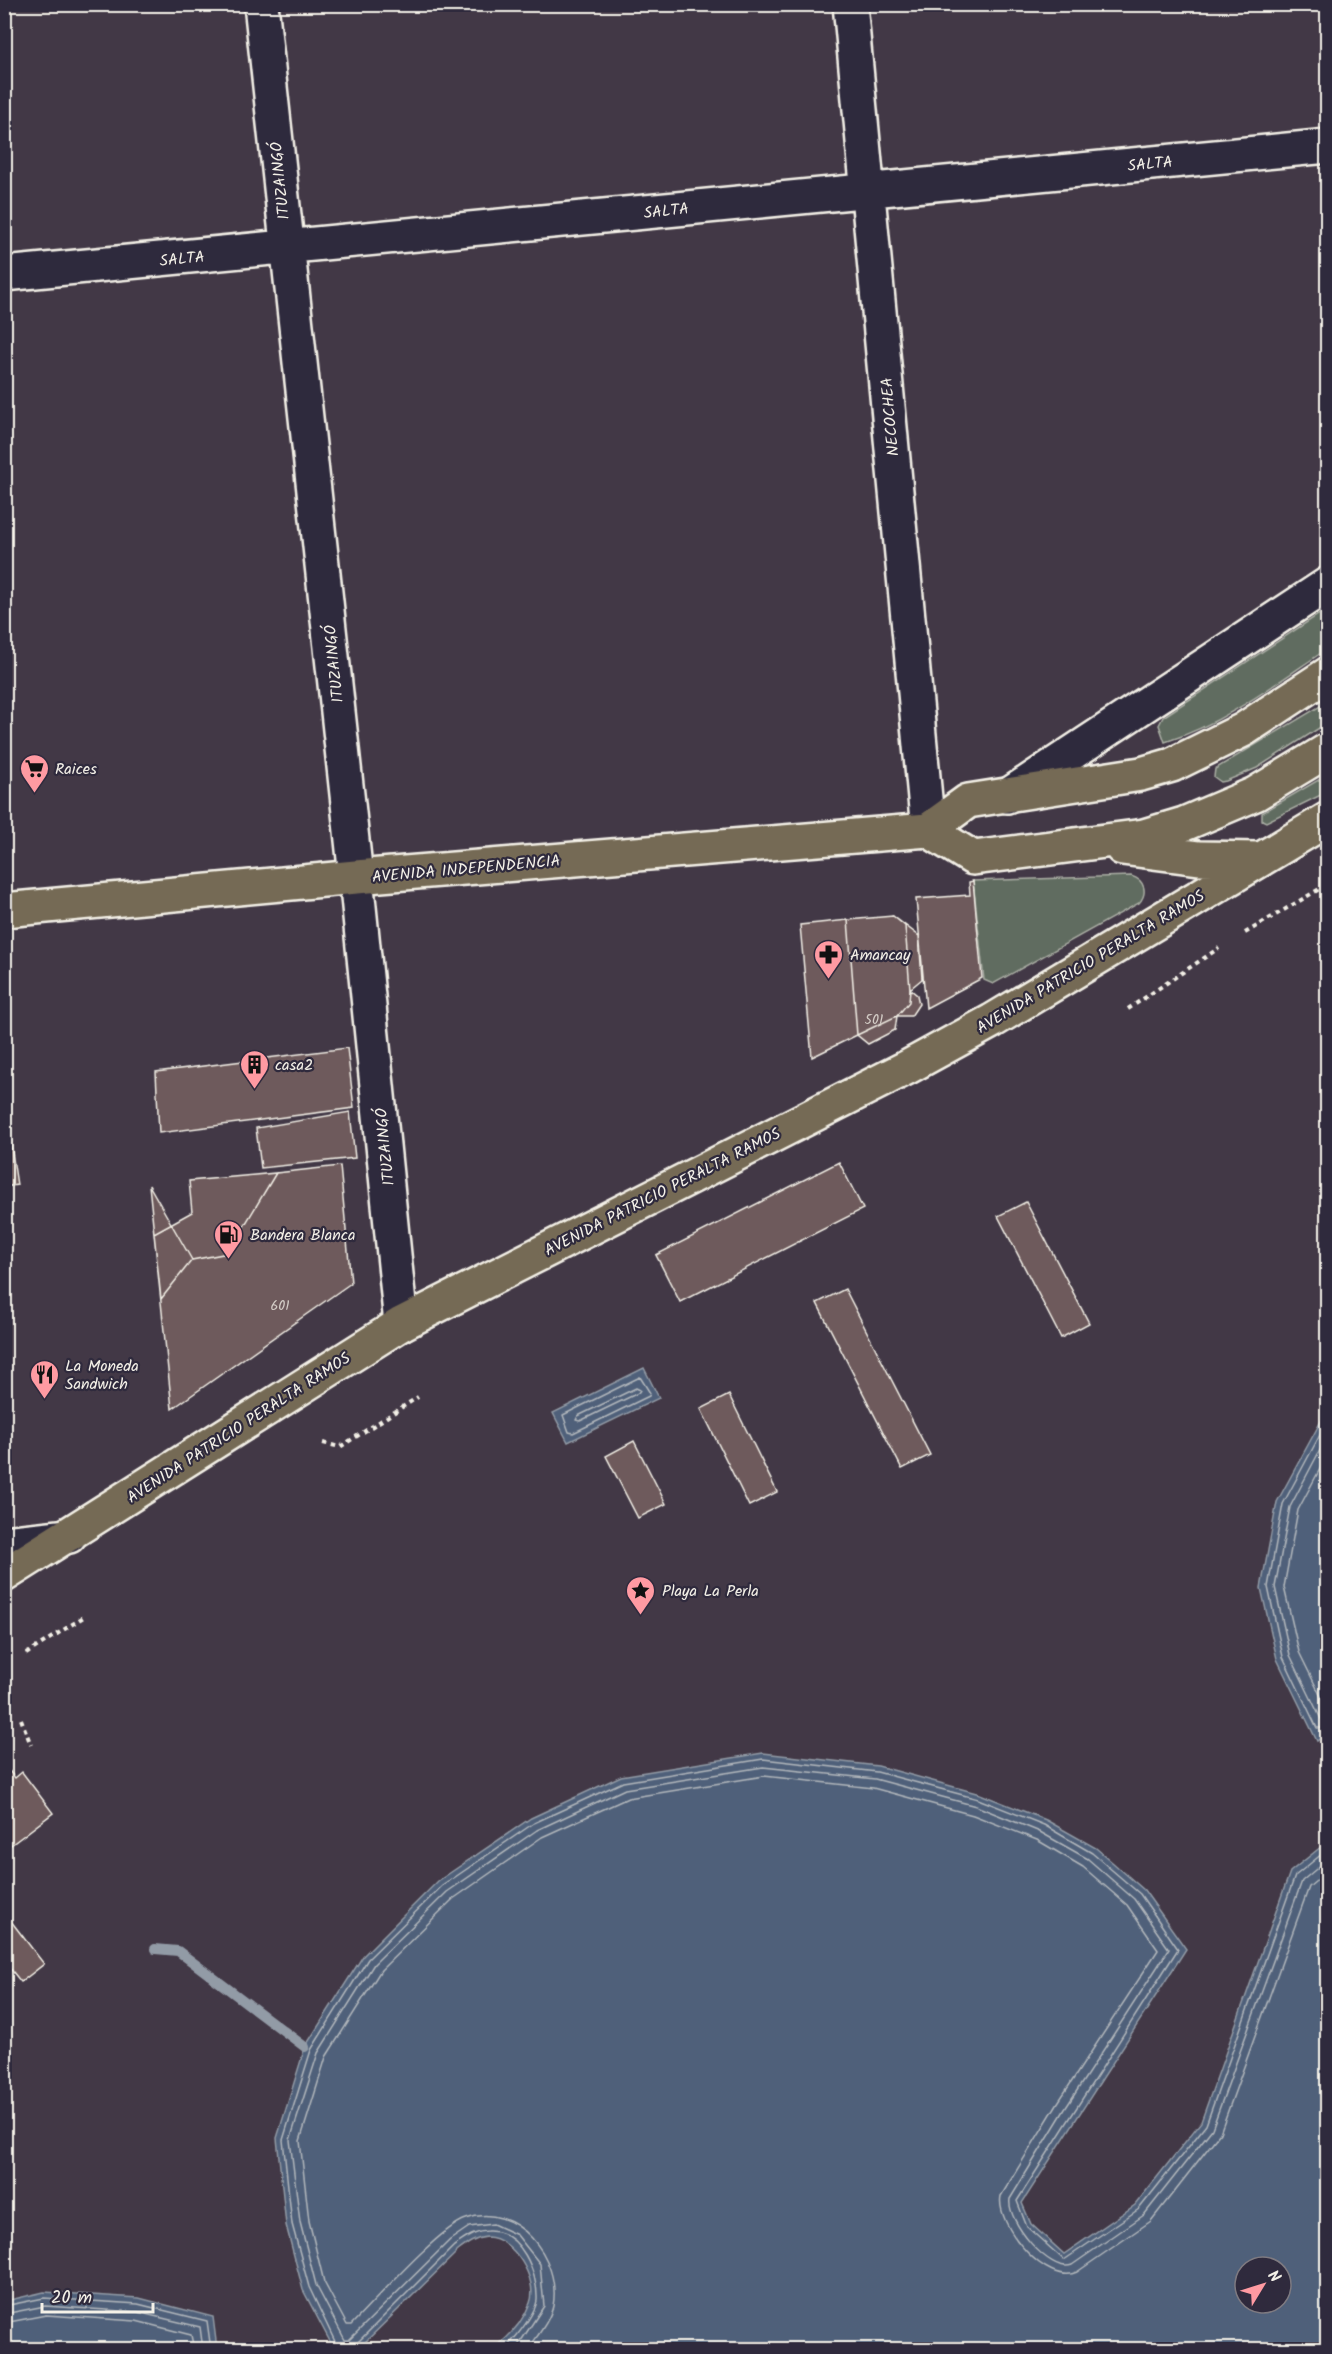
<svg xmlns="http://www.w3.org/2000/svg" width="1332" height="2354" font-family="Kalam,sans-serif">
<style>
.green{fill:#616c61;stroke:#aaaea4;stroke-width:1.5}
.water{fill:#50617a;stroke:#929ba6;stroke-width:1.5;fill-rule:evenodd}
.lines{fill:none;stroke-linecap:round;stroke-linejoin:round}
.shore{stroke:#b2b7bc;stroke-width:1.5}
.stream{stroke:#929ba6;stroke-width:10}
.building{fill:#6e5a5b;stroke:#f4f1e8;stroke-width:1.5}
.street-casing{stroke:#f4f1e8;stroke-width:38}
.secondary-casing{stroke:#f4f1e8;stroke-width:38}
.primary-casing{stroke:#f4f1e8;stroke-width:38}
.path{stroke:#f4f1e8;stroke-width:4;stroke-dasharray:4.5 4.5;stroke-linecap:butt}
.street{stroke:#2f2a3d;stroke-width:33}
.secondary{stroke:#2f2a3d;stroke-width:33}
.primary{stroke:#756a55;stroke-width:33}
.labels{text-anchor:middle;stroke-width:4.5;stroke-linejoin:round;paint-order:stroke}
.number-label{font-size:14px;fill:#d2cbc5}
.street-label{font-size:16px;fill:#f4f1e8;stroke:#2f2a3d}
.poi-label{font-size:16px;fill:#f4f1e8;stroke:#2f2a3d;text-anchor:start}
</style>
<rect width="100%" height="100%" fill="#423846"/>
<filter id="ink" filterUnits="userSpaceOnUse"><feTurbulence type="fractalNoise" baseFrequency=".0167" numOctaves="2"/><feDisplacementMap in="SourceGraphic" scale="12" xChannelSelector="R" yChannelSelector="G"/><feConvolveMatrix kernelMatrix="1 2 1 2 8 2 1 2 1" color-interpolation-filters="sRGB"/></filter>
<g filter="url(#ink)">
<path class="green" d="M1327,609V649C1275,684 1225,723 1165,742L1159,725L1163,717Z
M1327,702V723L1257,768L1226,781L1221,782L1214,777L1215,769Z
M1327,775V792L1266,822L1262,820V813Z
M1131,876C1145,880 1148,893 1139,903L993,984L984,980L973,881Z"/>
<path class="water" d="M644,1368L659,1398L568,1442L553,1413Z
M1327,1410L1328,1732L1317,1741L1277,1659L1261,1588L1277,1502Z
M763,1753L878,1766L980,1794L1046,1820L1096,1848L1144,1890L1186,1949L1022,2203L1031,2224L1064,2254L1135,2205L1201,2122L1290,1872L1327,1842V2349H493C508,2338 523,2322 530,2303C539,2280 513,2237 487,2237C475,2238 467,2244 458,2251L358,2349H334L303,2290L286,2225L277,2138L305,2047L363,1956L438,1881L531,1818L621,1776ZM1245,2267H1281V2303H1245Z
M44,2292L139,2298L213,2317L217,2349H5V2301Z"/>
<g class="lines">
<path class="shore" d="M640,1377L650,1393L649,1396L573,1433L569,1432L563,1415Z
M636,1388L640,1390L638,1393L580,1421L576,1420L578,1416Z
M1328,1420L1283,1504L1268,1587L1283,1657L1317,1728H1328
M1328,1435L1290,1507L1275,1587L1290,1655L1321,1719L1328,1720
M1328,1454L1298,1510L1284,1587L1299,1652L1328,1711
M4,2306L44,2298L138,2304L207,2321L211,2350
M4,2314L45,2306L137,2312L200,2327L203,2350
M4,2323L46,2315L136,2321L191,2335L194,2350
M339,2350L309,2287L292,2224L283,2140L311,2050L368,1959L442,1886L534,1823L623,1782L763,1759L877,1772L978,1799L1044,1825L1092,1853L1140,1894L1178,1949L1017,2201L1027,2227L1064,2260L1139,2209L1206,2125L1295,1876L1328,1849
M355,2350L357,2343L454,2246C465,2239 474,2231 488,2231C521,2230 538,2273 537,2300C536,2313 513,2342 503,2350
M515,2350L544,2306L540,2264L517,2235L493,2224L469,2227L450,2240L349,2340H345L316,2285L300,2222L290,2140L318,2053L374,1964L447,1892L537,1830L625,1789L763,1767L875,1779L976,1806L1040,1832L1088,1859L1134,1899L1169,1949L1065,2109L1010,2199C1006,2221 1050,2274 1072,2265L1144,2215L1212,2129L1302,1881L1328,1859
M528,2350C536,2337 550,2321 553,2306C562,2258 516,2201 466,2219C439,2228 375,2301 351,2325H347L324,2282L309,2221L300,2141L326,2057L381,1970L453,1899L542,1837L628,1798L764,1776L873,1788L973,1815L1037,1840L1083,1867L1127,1905L1158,1950L1057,2104L1001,2196C995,2225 1047,2287 1077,2272L1151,2221L1220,2133L1309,1887L1328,1871"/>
<path class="stream" d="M155,1949L178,1951L305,2047"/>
</g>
<path class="building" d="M973,881L982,978L926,1008L916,899L970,895L969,882Z
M893,916L905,926L910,989L909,1002L897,1016L857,1035L848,920Z
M893,916L919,936L922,979L910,989L917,995L919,1004L911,1016H897L895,1030L868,1044L857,1035L848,920Z
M848,920L857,1035L812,1057L800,925Z
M347,1048L354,1108L159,1133L156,1072Z
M4,1099L17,1185L4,1187Z
M350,1112L355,1158L261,1168L256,1128Z
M839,1162L863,1209L680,1302L656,1255Z
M340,1166L351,1283L172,1409L149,1185L192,1260L228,1253L276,1173Z
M276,1173L228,1253L192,1260L161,1299L154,1233L192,1212L189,1181Z
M1026,1202L1089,1323L1061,1338L998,1216Z
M845,1289L930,1455L902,1469L817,1303Z
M729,1395L777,1492L749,1506L701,1409Z
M634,1441L666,1504L638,1518L606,1456Z
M4,1765L15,1778L22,1772L53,1813L11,1845L4,1836Z
M4,1912L44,1964L21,1982L4,1961Z"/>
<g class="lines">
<defs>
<path id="street" d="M261,4L356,877L401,1324
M850,4L928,830
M4,274L1328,146
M4,1543L69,1536"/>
<path id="secondary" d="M1007,796L1328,584"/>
<path id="primary" d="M928,830L968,801L1141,774L1172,765L1243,730L1328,674
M928,830L973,858L1144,836L1184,824L1255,794L1328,750
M1122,848L1199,858L1258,859
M4,910L356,877L928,830
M4,1575L401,1324L908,1067L992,1021L1328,819"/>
</defs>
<use href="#street" class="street-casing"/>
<use href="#secondary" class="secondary-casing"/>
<use href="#primary" class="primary-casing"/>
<path class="path" d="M1245,933L1328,884
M1128,1009L1219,948
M323,1443L340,1447L418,1397
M26,1654L85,1616
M4,1668L6,1667
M21,1719L31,1745"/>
<use href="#street" class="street"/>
<use href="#secondary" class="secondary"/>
<use href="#primary" class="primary"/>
</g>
</g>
<defs>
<symbol id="supermarket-pin" viewBox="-11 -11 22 30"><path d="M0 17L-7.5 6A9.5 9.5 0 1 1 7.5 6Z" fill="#ff9aa2" stroke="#2f2a3d"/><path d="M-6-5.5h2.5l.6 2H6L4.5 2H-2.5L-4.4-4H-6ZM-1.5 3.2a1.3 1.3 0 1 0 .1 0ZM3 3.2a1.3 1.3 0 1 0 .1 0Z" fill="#111"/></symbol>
<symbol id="pharmacy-pin" viewBox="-11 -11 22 30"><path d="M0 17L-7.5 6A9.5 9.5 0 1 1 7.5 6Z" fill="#ff9aa2" stroke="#2f2a3d"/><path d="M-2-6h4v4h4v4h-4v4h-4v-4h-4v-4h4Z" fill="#111"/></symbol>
<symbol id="building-pin" viewBox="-11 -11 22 30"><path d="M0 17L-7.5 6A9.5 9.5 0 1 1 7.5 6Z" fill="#ff9aa2" stroke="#2f2a3d"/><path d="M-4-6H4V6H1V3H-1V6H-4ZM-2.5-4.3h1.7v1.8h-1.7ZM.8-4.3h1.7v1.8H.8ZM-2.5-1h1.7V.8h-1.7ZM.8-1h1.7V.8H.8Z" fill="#111"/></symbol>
<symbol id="fuel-pin" viewBox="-11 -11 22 30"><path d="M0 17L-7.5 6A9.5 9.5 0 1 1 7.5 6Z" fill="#ff9aa2" stroke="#2f2a3d"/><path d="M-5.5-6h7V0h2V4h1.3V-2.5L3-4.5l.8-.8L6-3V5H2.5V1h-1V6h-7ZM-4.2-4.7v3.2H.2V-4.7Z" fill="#111"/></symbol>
<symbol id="restaurant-pin" viewBox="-11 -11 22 30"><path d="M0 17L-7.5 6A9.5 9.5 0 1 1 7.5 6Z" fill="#ff9aa2" stroke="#2f2a3d"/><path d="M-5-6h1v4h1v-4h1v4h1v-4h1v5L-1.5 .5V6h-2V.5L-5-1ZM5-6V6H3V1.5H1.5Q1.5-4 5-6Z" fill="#111"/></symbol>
<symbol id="sight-pin" viewBox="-11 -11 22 30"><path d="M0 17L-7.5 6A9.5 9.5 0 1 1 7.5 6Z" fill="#ff9aa2" stroke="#2f2a3d"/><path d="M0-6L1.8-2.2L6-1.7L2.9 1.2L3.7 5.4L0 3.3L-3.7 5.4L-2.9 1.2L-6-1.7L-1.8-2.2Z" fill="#111"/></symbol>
</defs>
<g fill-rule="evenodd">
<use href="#supermarket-pin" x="18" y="752" width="33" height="45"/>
<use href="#pharmacy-pin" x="812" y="938" width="33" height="45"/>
<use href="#building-pin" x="238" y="1048" width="33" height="45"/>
<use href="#fuel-pin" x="212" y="1218" width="33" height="45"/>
<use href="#restaurant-pin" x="28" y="1358" width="33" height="45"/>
<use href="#sight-pin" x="624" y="1574" width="33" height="45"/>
</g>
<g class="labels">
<g class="number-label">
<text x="874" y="1024">501</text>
<text x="280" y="1310">601</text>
</g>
<g class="street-label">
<text transform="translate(1150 163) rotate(-5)" y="6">SALTA</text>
<text transform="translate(279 181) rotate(-96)" y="6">ITUZAINGÓ</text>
<text transform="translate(666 210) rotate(-6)" y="6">SALTA</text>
<text transform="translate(182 258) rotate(-5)" y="6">SALTA</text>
<text transform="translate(889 417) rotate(-95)" y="6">NECOCHEA</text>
<text transform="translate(333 664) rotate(-96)" y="6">ITUZAINGÓ</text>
<text transform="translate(466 868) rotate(-5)" y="6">AVENIDA INDEPENDENCIA</text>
<text transform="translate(1090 961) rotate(-31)" y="6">AVENIDA PATRICIO PERALTA RAMOS</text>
<text transform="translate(384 1147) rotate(-96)" y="6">ITUZAINGÓ</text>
<text transform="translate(662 1191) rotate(-27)" y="6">AVENIDA PATRICIO PERALTA RAMOS</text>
<text transform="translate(238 1427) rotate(-33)" y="6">AVENIDA PATRICIO PERALTA RAMOS</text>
</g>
<g class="poi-label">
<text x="55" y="774">Raices</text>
<text x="850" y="960">Amancay</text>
<text x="275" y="1070">casa2</text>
<text x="250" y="1240">Bandera Blanca</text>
<text x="65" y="1371">La Moneda<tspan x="65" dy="18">Sandwich</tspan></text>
<text x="662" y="1596">Playa La Perla</text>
</g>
</g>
<rect width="1332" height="2354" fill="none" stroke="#2f2a3d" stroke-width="24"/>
<rect x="12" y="12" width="1308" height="2330" fill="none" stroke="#f4f1e8" stroke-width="2" filter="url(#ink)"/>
<g transform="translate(1263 2285) rotate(52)"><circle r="28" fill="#2f2a3d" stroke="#7e7a81" stroke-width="1.5"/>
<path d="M0-4.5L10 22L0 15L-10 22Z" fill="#ff9aa2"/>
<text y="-9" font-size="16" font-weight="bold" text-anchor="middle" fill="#f4f1e8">N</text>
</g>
<path d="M42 2303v9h111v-9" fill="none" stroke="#f4f1e8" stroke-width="3"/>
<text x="51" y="2303" font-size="18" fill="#f4f1e8" stroke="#2f2a3d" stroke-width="4.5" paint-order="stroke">20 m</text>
</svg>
